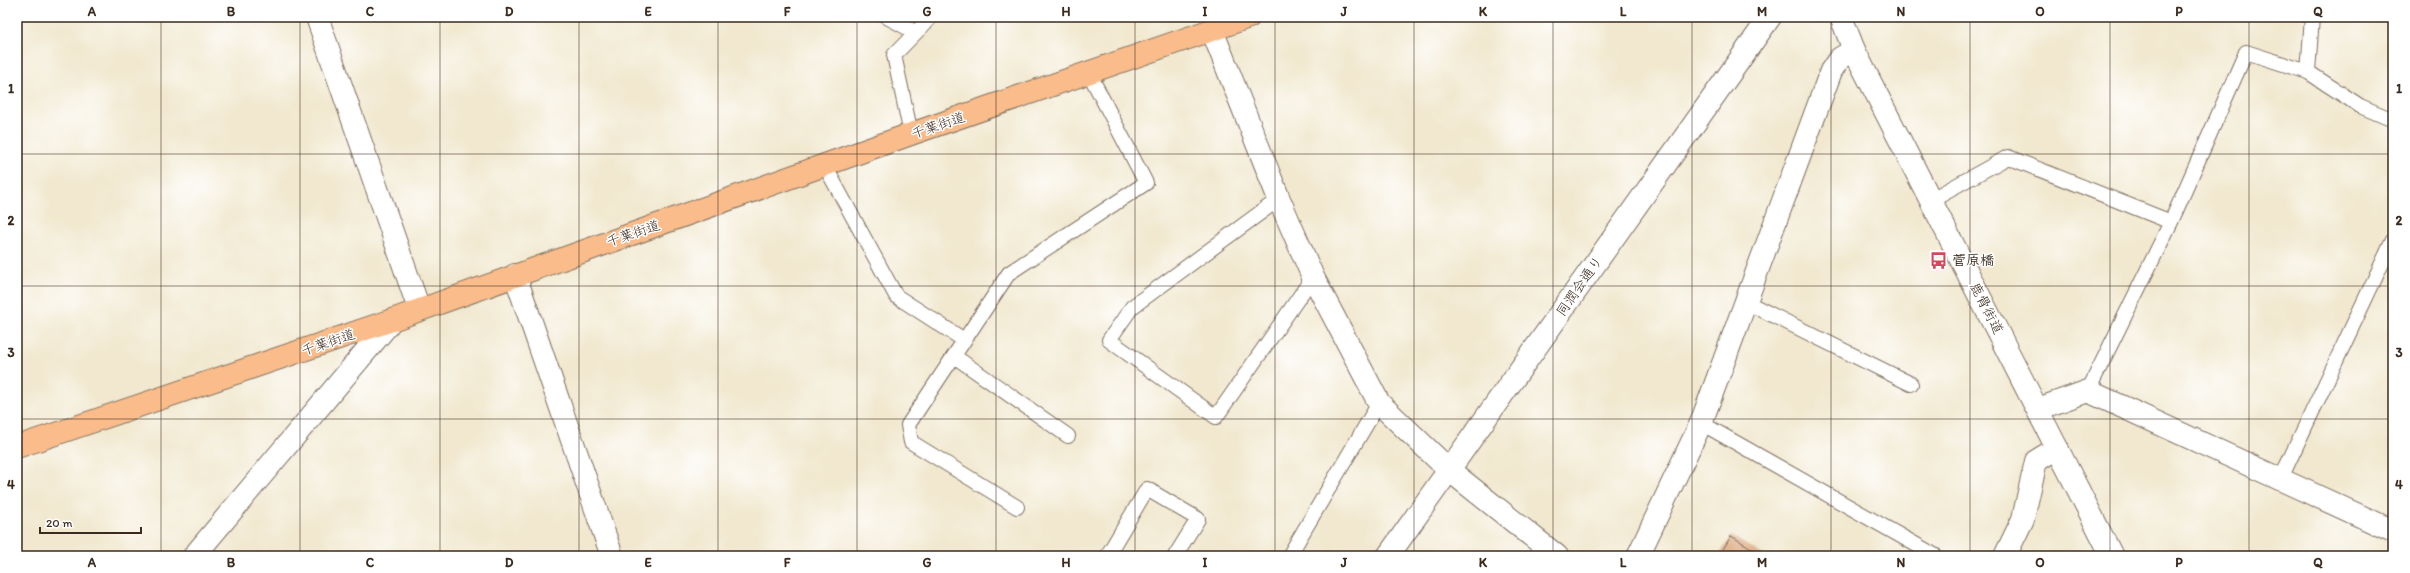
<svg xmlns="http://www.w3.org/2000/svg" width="2410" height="573" font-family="Itim,'Klee One',sans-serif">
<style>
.building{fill:#dba77e}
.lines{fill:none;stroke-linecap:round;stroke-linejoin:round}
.service-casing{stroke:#7b6c5c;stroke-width:16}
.minor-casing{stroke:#7b6c5c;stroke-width:24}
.tertiary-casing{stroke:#7b6c5c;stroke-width:24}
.trunk-casing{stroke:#7b6c5c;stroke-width:24}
.service{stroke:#fff;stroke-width:14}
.minor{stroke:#fff;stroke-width:22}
.tertiary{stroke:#fff;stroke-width:22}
.trunk{stroke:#f9bc8a;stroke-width:22}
.grid{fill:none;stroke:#3b2a1e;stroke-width:1;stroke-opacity:0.55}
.labels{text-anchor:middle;stroke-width:3;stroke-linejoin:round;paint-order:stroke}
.street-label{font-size:14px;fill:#3b2a1e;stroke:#fff}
.poi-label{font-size:14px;font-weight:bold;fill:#3b2a1e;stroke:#fff;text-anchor:start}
.neatline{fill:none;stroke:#3b2a1e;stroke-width:1.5}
.grid-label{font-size:13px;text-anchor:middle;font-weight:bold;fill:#3b2a1e}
</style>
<rect width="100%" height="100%" fill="#fff"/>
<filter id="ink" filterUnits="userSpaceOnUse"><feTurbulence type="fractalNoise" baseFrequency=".025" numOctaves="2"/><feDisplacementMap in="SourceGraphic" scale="8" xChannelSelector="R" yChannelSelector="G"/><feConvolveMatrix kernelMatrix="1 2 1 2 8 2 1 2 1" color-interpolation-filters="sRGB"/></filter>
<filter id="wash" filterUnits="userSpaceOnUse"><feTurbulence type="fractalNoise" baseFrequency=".012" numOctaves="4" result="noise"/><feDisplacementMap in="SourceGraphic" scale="16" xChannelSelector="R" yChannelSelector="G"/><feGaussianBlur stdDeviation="0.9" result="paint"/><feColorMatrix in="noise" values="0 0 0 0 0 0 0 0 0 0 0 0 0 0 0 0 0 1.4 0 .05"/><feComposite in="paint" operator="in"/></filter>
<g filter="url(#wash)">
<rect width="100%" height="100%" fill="#f1e8cf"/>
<g id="blocks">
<path class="building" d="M1731,536L1765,556H1719Z"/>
</g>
</g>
<g filter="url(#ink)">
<use href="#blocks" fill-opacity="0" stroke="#7b6c5c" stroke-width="1"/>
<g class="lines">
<defs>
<path id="service" d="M887,17L915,32
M2312,17L2308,72L2360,106L2393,120
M911,134L894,55L931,17
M825,166L896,296L964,340
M1279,199L1132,307L1109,340L1216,417L1313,277
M1932,199L2008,157L2171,222
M1746,302L1911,384
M954,356L1068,436
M2088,391L2171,222L2246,52L2308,72
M1701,423L1936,556
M2281,478L2393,240
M1017,507L911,442L908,425L1009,273L1146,183L1089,73
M1107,556L1147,489L1198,519L1175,556
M1289,556L1379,403"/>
<path id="minor" d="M317,17L419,309
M1212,30L1279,199L1313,277L1379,403L1449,470L1557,556
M515,275L612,556
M2038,409L2088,391L2393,531
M194,556L392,320
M1638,556L1701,423L1831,71L1839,59L1854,50
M2005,556L2023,519L2036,461L2057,448"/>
<path id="tertiary" d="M1841,17L1854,50L2112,556
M1388,556L1770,17"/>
<path id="trunk" d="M17,447L392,320L911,134L1249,17"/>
</defs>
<use href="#service" class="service-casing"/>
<use href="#minor" class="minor-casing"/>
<use href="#tertiary" class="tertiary-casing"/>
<use href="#trunk" class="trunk-casing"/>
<use href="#service" class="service"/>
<use href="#minor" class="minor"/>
<use href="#tertiary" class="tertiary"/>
<use href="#trunk" class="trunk"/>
</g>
</g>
<path class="grid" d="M161,17V556M300,17V556M440,17V556M579,17V556M718,17V556M857,17V556M996,17V556M1135,17V556M1275,17V556M1414,17V556M1553,17V556M1692,17V556M1831,17V556M1970,17V556M2110,17V556M2249,17V556M17,154H2393M17,286H2393M17,419H2393"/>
<defs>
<symbol id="bus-bare" viewBox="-9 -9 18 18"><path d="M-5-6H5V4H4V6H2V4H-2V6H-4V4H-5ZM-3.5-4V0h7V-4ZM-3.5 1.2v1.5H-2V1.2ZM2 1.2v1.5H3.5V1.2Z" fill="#d1495b" stroke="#fff" stroke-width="2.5" paint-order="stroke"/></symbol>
</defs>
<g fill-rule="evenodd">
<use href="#bus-bare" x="1926" y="248" width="25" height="25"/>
</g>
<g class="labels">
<g class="street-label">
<text transform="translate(938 125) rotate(-19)" y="5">千葉街道</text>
<text transform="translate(633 233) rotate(-19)" y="5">千葉街道</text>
<text transform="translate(1579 286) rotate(-55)" y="5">同潤会通り</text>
<text transform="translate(1987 308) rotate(63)" y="5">鹿骨街道</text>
<text transform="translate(328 342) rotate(-19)" y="5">千葉街道</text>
</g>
<g class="poi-label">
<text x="1952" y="265">菅原橋</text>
</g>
</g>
<rect width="2410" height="573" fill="none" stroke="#fff" stroke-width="44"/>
<path d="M40 527v6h101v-6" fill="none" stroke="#3b2a1e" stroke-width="2"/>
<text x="46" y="527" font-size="12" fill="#3b2a1e" stroke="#ffffff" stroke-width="3" paint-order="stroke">20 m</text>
<rect x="22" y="22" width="2366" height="529" class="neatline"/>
<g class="grid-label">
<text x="92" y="16">A</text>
<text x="231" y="16">B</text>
<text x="370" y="16">C</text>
<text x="509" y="16">D</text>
<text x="648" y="16">E</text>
<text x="787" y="16">F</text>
<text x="927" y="16">G</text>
<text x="1066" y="16">H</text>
<text x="1205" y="16">I</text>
<text x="1344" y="16">J</text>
<text x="1483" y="16">K</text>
<text x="1623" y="16">L</text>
<text x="1762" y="16">M</text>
<text x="1901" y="16">N</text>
<text x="2040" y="16">O</text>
<text x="2179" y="16">P</text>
<text x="2318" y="16">Q</text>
<text x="11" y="93">1</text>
<text x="2399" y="93">1</text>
<text x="11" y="225">2</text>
<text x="2399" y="225">2</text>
<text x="11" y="357">3</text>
<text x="2399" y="357">3</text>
<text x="11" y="489">4</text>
<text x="2399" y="489">4</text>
<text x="92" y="567">A</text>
<text x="231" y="567">B</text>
<text x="370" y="567">C</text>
<text x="509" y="567">D</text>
<text x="648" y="567">E</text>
<text x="787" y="567">F</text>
<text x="927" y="567">G</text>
<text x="1066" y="567">H</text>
<text x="1205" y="567">I</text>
<text x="1344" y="567">J</text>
<text x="1483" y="567">K</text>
<text x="1623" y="567">L</text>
<text x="1762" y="567">M</text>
<text x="1901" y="567">N</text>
<text x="2040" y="567">O</text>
<text x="2179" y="567">P</text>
<text x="2318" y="567">Q</text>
</g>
</svg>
